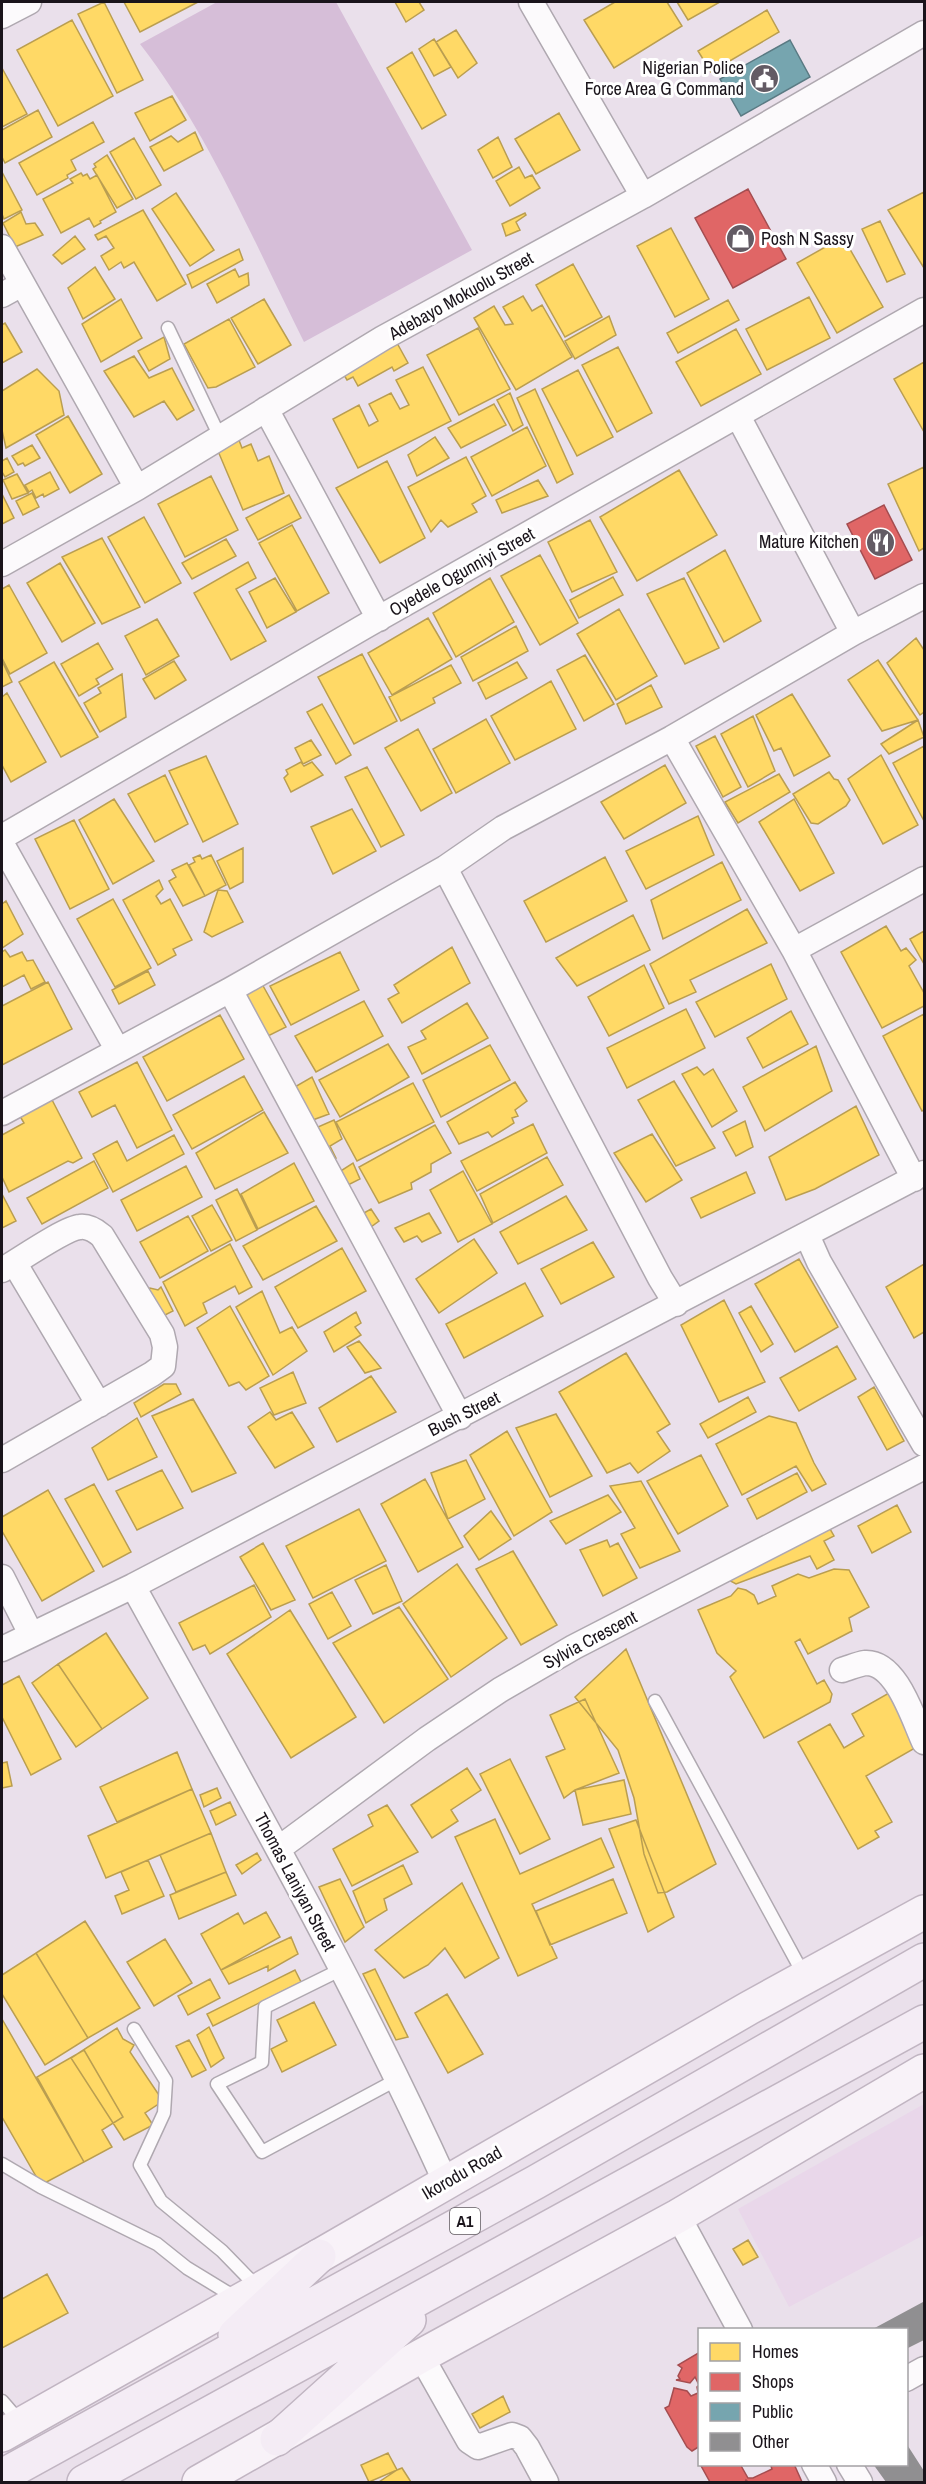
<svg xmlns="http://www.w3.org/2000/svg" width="926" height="2484" font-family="'Archivo Narrow',sans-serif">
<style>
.built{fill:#e9d7ea}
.green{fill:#d6bed8}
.homes{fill:#ffd966;stroke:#ba9e50;stroke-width:1.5}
.shops{fill:#e06666;stroke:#a54d50;stroke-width:1.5}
.public{fill:#76a5af;stroke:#5a7a83;stroke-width:1.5}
.building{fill:#908f91}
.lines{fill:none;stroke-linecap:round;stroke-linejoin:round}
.service-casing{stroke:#afa8b0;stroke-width:15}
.minor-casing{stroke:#afa8b0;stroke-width:27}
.primary-casing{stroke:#c1b5c2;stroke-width:36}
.motorway-casing{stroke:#c1b5c2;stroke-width:36}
.service{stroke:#fcfafc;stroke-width:12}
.minor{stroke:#fcfafc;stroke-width:24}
.primary{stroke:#f8f2f8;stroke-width:33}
.motorway{stroke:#f4ecf5;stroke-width:33}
.labels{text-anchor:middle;stroke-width:6;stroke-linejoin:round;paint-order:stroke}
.shield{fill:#fff;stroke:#5f5a5f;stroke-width:1.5}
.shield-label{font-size:16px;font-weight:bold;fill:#1a141b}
.poi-label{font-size:18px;fill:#1a141b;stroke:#fff;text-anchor:end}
.street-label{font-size:18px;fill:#1a141b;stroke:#fff}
</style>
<rect width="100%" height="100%" fill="#eae0eb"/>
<path class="built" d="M924,2104V2235L789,2307L738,2209Z"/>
<path class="green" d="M217,2H336L472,250L304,342C255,244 207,130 140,44Z"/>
<path class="homes" d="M104,2L143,80L117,93L78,14Z
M124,2H198L140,32Z
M395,2H419L424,10L406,22Z
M615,2H667L682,26L614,68L584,20Z
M677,2H720L688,20Z
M767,10L779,32L711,72L698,51Z
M72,20L113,96L58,126L17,50Z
M456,30L477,63L458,78L436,42Z
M434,39L451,67L434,76L419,49Z
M412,52L446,115L422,129L387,68Z
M2,68L27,114L2,127Z
M172,96L186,120L150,141L135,113Z
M38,110L52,137L5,163L2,157V130Z
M559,113L580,150L536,174L515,139Z
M93,122L104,142L71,160L76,170L67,175L68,178L37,195L19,163Z
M195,132L203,150L164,171L150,147L171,136L178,142Z
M498,137L512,167L493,178L478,150Z
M134,138L161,185L136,199L110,152Z
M107,155L133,199L117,208L93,169L96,167L94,164Z
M519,167L525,178L532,175L540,188L510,206L496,181Z
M2,172L22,210L4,219L2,214Z
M81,173L83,176L87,174L90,179L97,175L116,212L100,221L101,223L94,227L89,218L61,233L43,199L73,183L70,179Z
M924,192V268L888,210Z
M176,193L214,250L190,266L152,209Z
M143,210L186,284L157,301L134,262L124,268L121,262L109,270L101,256L114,248L106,236L98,240L95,235Z
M21,212L26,224L35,223L43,235L15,247L3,223Z
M525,213L526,215L516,222L520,230L506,236L502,224Z
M880,221L905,274L887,282L862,229Z
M671,228L709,299L675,317L637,246Z
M75,236L85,249L62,264L53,255Z
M843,237L883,307L837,333L797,263Z
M239,249L243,260L192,288L187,275Z
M573,264L602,317L565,337L536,285Z
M95,267L115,299L83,319L68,288Z
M235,269L239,277L248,273L249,285L217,303L207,284Z
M523,296L532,311L542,305L572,357L516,390L474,318L494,306L505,325L513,324L503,307Z
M809,297L830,338L767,370L746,329Z
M121,299L142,338L101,362L82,324Z
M264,299L291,345L258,364L231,318Z
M728,300L739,320L678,353L667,333Z
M609,316L616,335L575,359L565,341Z
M229,319L255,367L216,387L208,388L184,344Z
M5,323L22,352L2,363V325Z
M478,328L510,389L459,415L427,355Z
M736,329L761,374L701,406L676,362Z
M164,337L170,359L149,371L138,351Z
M397,343L408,363L394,371L392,367L358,386L353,377L347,380L340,368Z
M618,347L652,413L617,432L582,365Z
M134,356L149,378L172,368L194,410L177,420L164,401L134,417L104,371Z
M924,362V432L894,379Z
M423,367L451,421L358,468L333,419L359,405L369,426L378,421L369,404L391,393L400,409L409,405L396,380Z
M37,369L59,391L64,415L6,448L2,430V391Z
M578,370L613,437L577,456L542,389Z
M535,389L573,474L557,483L517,398Z
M510,393L523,425L513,431L497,400Z
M494,404L506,425L461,448L448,428Z
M68,416L102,474L70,493L36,435Z
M527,427L546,466L492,496L471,457Z
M237,435L242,448L251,444L258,461L269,456L284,493L243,510L215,444Z
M435,437L449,458L417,476L408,455Z
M32,445L40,458L25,466L23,463L18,465L12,456Z
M466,457L486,496L472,504L477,512L448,527L441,520L431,532L408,487Z
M7,458L14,472L5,477L2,472V461Z
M387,461L425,538L380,563L336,488Z
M924,467V548L919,551L888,484Z
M679,470L717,535L637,581L600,517Z
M50,472L59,489L44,497L43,494L36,498L32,490L29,492L25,485Z
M17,474L28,493L12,499L3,480Z
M211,476L238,530L185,557L158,504Z
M538,480L548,496L502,513L496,500Z
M32,493L39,507L23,515L16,501Z
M2,494L14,518L2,524Z
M289,495L301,518L258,540L246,518Z
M144,517L181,583L145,603L108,537Z
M590,520L617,572L572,592L548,542Z
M292,525L329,593L297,611L259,543Z
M102,538L140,607L102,624L62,557Z
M226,539L236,556L192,579L182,563Z
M725,550L761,621L724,642L687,573Z
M540,555L578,623L540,645L501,576Z
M248,562L256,578L236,589L266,641L231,660L194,593Z
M60,563L95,623L62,642L27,583Z
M613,577L623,595L579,618L570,600Z
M275,578L296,612L267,628L249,592Z
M490,578L514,622L456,657L433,613Z
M684,578L719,648L685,664L647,594Z
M9,585L47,653L10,674L2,658V589Z
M619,609L657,676L616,700L577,634Z
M428,618L452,659L392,695L368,653Z
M157,619L179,656L146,675L125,636Z
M516,626L528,651L473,681L461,657Z
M916,638L924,650V712L920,715L887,663Z
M98,643L113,669L96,679L99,684L79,696L61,664Z
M362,654L397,721L354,744L318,677Z
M585,655L614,704L584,721L557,670Z
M878,660L918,720L882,731L848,680Z
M2,661L12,682L2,687Z
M174,661L186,680L155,699L143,679Z
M54,662L98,737L61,757L19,682Z
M517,662L527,678L486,699L478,683Z
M451,665L461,683L433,698L435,703L401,721L389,697Z
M122,674L126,717L100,732L84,703L101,693L98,688Z
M551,681L576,729L515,760L491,716Z
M651,685L662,707L626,724L617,704Z
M7,693L46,762L11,782L2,765V697Z
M792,694L830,756L794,776L781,748L774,751L756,715Z
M322,704L351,755L336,764L307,712Z
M753,716L775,771L748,787L721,734Z
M486,719L510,763L456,793L433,749Z
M918,720L924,737L889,754L881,744Z
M418,729L452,793L421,811L385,748Z
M715,736L741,787L723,797L696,746Z
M311,740L321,755L303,764L295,748Z
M924,746V821L893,763Z
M881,755L918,825L883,844L848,779Z
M206,756L238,824L203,842L169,771Z
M301,762L304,766L312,762L323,775L291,792L284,778L288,774L286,770Z
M665,765L686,803L624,839L601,802Z
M367,767L404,835L381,847L345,777Z
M829,772L834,779L838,780L850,800L846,806L818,824L811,823L793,794Z
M779,774L790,792L738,823L725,802Z
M165,775L188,824L155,842L128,794Z
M114,799L154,861L113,884L79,820Z
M794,799L834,873L800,891L759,822Z
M352,809L376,851L333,874L311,827Z
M698,816L714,855L646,889L626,851Z
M74,820L109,889L70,909L35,839Z
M243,848V882L230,889L217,861Z
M200,855L202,859L211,855L226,885L205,896L189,865L195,862L193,858Z
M605,857L627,901L546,942L524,901Z
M722,862L741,900L663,939L651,900Z
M187,863L205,896L183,906L169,881L176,877L172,870Z
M159,880L163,889L156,896L161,904L170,899L192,940L173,949L176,955L158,965L123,900Z
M218,890L227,891L243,922L212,937L204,932Z
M113,899L151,968L115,987L77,919Z
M6,901L23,934L2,948V904Z
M747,909L767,943L690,980L696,992L669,1004L650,964Z
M633,915L650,950L577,986L556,958Z
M886,926L901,951L906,948L916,960L909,966L924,993V1006L882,1028L841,952Z
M924,931V964L910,939Z
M452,947L470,983L402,1023L388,999L399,993L394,985Z
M5,950L10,957L22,952L27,961L33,960L45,982L31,989L24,975L2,987V952Z
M340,952L359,990L291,1025L270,986Z
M771,964L787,999L715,1037L696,1002Z
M644,965L664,1008L609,1036L588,997Z
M148,971L155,985L119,1004L112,990Z
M48,982L72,1029L2,1065V1006Z
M262,984L286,1027L262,1039L243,995Z
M364,1001L383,1036L316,1072L295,1036Z
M467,1003L488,1038L422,1074L408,1047L426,1039L421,1031Z
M686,1009L705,1048L627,1088L607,1048Z
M791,1011L808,1044L763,1068L747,1038Z
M924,1014V1110L922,1111L883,1036Z
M220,1015L244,1059L167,1101L143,1057Z
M388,1044L409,1077L340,1117L319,1080Z
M490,1045L510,1080L441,1117L423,1080Z
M816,1046L832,1091L765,1131L743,1087Z
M137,1062L172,1130L137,1148L115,1105L92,1117L79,1092Z
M697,1067L704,1075L713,1069L737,1111L712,1127L682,1074Z
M244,1076L263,1110L192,1149L173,1115Z
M312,1077L329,1114L310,1121L293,1088Z
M674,1081L715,1148L676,1166L638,1100Z
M515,1082L527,1101L515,1110L518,1116L512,1118L514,1123L492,1137L488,1132L459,1144L447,1122Z
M413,1083L434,1122L357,1161L336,1122Z
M49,1094L82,1158L73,1163L68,1161L9,1192L2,1177V1135L24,1123L17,1111Z
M856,1106L879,1155L815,1189L786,1200L769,1157Z
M264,1112L288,1153L215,1189L196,1153Z
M334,1120L342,1139L330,1146L336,1158L329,1161L311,1130Z
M745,1121L753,1147L736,1156L723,1132Z
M533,1124L547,1153L477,1191L461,1161Z
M435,1125L451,1153L431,1164V1172L411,1183L412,1189L379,1203L359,1167Z
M652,1134L682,1180L646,1202L614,1153Z
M174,1135L184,1154L113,1192L93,1154L117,1141L127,1161Z
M547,1157L563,1185L493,1223L480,1194Z
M94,1161L108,1188L42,1224L27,1198Z
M294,1163L314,1201L258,1229L241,1194Z
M353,1163L360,1179L344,1187L336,1174Z
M186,1166L202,1197L137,1231L121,1200Z
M463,1171L492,1224L458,1242L430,1190Z
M746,1172L755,1193L701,1218L691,1198Z
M237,1189L257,1230L236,1241L216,1200Z
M2,1194L16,1221L2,1228Z
M566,1196L587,1230L518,1264L500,1232Z
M212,1205L232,1240L211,1251L192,1216Z
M316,1206L337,1241L263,1280L243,1246Z
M371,1209L379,1221L368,1229L362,1214Z
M429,1213L441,1233L422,1242L417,1236L404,1242L395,1228Z
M188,1216L208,1251L160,1278L140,1242Z
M474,1239L497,1273L439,1313L416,1279Z
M593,1242L614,1277L561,1304L541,1269Z
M230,1244L252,1287L239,1294L235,1286L203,1303L207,1313L185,1326L163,1282Z
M342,1248L366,1291L298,1328L275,1287Z
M799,1259L838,1327L795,1352L755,1284Z
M924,1264V1332L914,1338L886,1287Z
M525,1283L543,1316L464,1358L446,1324Z
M161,1287L173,1311L161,1317L141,1293L150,1288L158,1290Z
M262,1291L280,1333L292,1327L307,1351L273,1375L236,1307Z
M724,1300L765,1382L719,1402L681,1325Z
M230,1306L269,1376L246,1390L239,1382L229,1386L197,1328Z
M751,1306L773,1344L761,1352L739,1313Z
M356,1312L361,1323L355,1327L361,1335L334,1352L324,1332Z
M359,1341L381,1368L365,1373L347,1347Z
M837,1346L856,1379L799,1411L780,1378Z
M626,1353L670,1424L657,1432L670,1451L638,1473L630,1463L607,1473L559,1392Z
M293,1372L306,1403L274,1415L260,1388Z
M371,1376L396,1412L337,1442L319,1408Z
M164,1384H176L181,1394L141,1417L134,1403Z
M874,1387L904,1441L887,1450L858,1397Z
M748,1397L756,1412L708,1438L700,1424Z
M193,1399L236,1473L192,1492L152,1416Z
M270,1412L276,1420L292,1412L314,1447L275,1468L248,1427Z
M556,1414L592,1476L550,1497L516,1428Z
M769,1416L796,1423L814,1463L826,1484L812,1491L796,1466L742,1495L716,1444Z
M137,1418L157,1457L108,1480L92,1448Z
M507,1431L552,1512L514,1536L470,1455Z
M701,1455L728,1506L678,1534L647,1481Z
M466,1460L485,1499L448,1519L431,1473Z
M162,1470L183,1508L137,1530L116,1491Z
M797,1473L807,1492L757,1519L747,1499Z
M425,1479L463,1547L418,1572L381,1504Z
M641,1481L680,1551L640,1568L621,1534L635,1528L610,1486Z
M94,1484L131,1552L103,1567L65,1499Z
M48,1490L94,1571L42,1601L2,1531V1517Z
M608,1495L621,1512L566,1544L550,1521Z
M897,1505L911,1532L872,1553L858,1526Z
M359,1509L386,1561L313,1598L286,1546Z
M491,1511L511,1539L479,1560L464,1536Z
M826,1522L834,1536L824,1541L834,1560L817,1569L810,1556L736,1584L723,1577Z
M607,1540L610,1547L618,1543L637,1578L603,1596L580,1550Z
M263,1543L295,1600L271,1610L240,1557Z
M513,1551L557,1625L521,1645L476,1569Z
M457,1564L507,1638L451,1677L403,1604Z
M386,1565L402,1601L373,1614L355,1580Z
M834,1569L849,1570L869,1607L849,1618L852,1631L808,1654L800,1639L795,1642L817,1684L824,1680L832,1694L830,1702L764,1738L730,1677L736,1671L717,1653L698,1610L731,1596L738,1588L746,1590L754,1595L758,1604L776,1596L772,1586L798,1574L809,1578Z
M254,1585L271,1617L210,1654L205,1645L193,1650L179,1623Z
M332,1592L351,1626L328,1639L309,1604Z
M399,1607L448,1679L384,1723L333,1643Z
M290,1610L356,1717L291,1758L227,1654Z
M106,1633L148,1698L102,1729L58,1664Z
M626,1649L716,1864L667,1892L658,1893L644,1854L634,1798L618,1750L575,1697Z
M58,1664L102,1729L76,1747L32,1683Z
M19,1676L61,1759L31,1775L2,1717V1685Z
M896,1689L922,1744L866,1776L892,1822L875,1831L879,1837L858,1849L798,1742L830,1724L844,1748L864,1736L852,1714Z
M585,1699L619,1773L575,1790L564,1798L546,1757L565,1749L550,1715Z
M177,1752L192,1789L117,1822L100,1787Z
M510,1759L550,1839L520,1854L480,1774Z
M7,1762L12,1786L2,1788V1763Z
M467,1768L481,1790L451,1810L458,1821L432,1838L411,1805Z
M624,1780L631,1814L583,1825L575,1790Z
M217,1788L221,1798L204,1807L200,1795Z
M192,1789L211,1833L106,1878L88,1836Z
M230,1802L236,1815L216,1825L210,1811Z
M387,1805L418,1852L352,1886L333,1849L373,1826L368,1815Z
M495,1819L520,1874L601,1838L614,1867L532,1904L557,1958L518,1976L455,1837Z
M636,1820L674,1917L648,1932L609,1829Z
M211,1833L226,1872L176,1892L160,1855Z
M257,1853L261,1860L242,1874L236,1865Z
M148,1860L164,1896L122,1914L115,1896L129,1890L121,1872Z
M403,1865L412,1884L384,1899L387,1910L366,1923L353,1891Z
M226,1872L236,1895L179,1919L170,1895Z
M340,1879L364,1927L345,1942L319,1887Z
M613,1879L627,1913L550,1945L536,1911Z
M462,1883L499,1958L465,1978L445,1948L428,1965L404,1978L375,1950Z
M266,1912L280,1937L221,1970L201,1934L238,1913L244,1924Z
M85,1921L140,2008L88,2038L36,1953Z
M291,1937L298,1954L268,1971V1966L229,1984L221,1970Z
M165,1939L192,1983L154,2006L127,1962Z
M36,1953L88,2038L45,2065L2,1994V1975Z
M375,1969L408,2037L396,2040L363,1974Z
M295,1970L301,1982L213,2026L207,2014Z
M210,1979L220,1998L188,2015L178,1996Z
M447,1994L483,2054L448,2073L415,2013Z
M314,2002L336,2045L282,2072L271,2049L287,2041L277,2020Z
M2,2019L84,2162L41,2185L2,2117Z
M209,2027L224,2058L211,2067L197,2035Z
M117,2028L123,2039L134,2045L130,2052L163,2101L145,2113L153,2125L124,2140L71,2058Z
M189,2040L206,2070L192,2077L176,2046Z
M84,2050L123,2117L102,2130L112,2147L84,2162L37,2077Z
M748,2240L758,2257L743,2265L733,2249Z
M47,2274L68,2313L2,2348V2299Z
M503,2396L510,2412L480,2428L472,2414Z
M388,2453L397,2470L369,2482L361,2465Z
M402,2468L411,2482H379L397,2470Z"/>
<path class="shops" d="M748,189L786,259L733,288L695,218Z
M884,505L912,560L875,579L847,524Z
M700,2352V2446L692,2451L687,2447L665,2408L669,2406L674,2388L687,2391L691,2396L698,2393L697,2387L699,2385L695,2377L690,2383L676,2380L680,2379L678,2376L682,2368L678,2365Z
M700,2464H740L748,2478H753L772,2469L771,2466L774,2464H794L802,2482H748L746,2480L745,2482H710Z"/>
<path class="public" d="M790,40L810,77L741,116L720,79Z"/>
<path class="building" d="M923,2302L924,2340L906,2349V2330H871Z
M906,2443L924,2471V2482H886L873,2464H906Z"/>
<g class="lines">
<defs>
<path id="service" d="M168,328L220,437
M655,1701L805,1977
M342,1969L265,2007L262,2062L217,2084L262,2152L398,2079
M134,2029L166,2081L164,2113L140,2165L161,2201L222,2251L258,2288
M2,2164L41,2187L157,2244L187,2268L238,2299
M2,2401L21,2423"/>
<path id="minor" d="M531,2L643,196
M2,16L29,2
M2,247L137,488
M2,295L22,284
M266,409L379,619
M738,416L853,633
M2,564L137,488L383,338L643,196L924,33
M672,738L794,950L914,1179
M2,837L367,625L924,310
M2,844L117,1049
M445,868L660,1278L676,1304
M794,950L924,879
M230,990L460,1417
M2,1113L230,990L445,868L503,828L672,738L853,633L924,596
M807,1235L819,1262L924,1444
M15,1264L99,1405
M2,1270C18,1261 65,1228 80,1227C88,1226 96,1231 102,1236L162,1334L165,1347L163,1366L152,1374L2,1460
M2,1577L31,1634
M133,1586C242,1783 353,1978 446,2183
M2,1649L133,1586L924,1173
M842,1670C849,1668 858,1664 865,1663C896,1661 913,1718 924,1742
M278,1849L427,1739L500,1690L574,1647L924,1467
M678,2216L740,2330
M421,2356L469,2441L478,2447L512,2435L520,2438L527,2447L546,2482
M906,2379L924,2369
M814,2464L824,2482
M849,2464L860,2482"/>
<path id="primary" d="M2,2435L319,2256L749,2008L924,1912
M199,2482L421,2356L678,2216L924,2071"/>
<path id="motorway" d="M235,2335L319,2256
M277,2439L409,2320
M2,2476L536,2182L924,1960
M84,2482L924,2022"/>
</defs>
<use href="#service" class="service-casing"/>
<use href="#minor" class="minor-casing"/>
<use href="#primary" class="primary-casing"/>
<use href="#motorway" class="motorway-casing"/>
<use href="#service" class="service"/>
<use href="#minor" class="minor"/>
<use href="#primary" class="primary"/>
<use href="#motorway" class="motorway"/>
</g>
<defs>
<symbol id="civic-disc" viewBox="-11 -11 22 22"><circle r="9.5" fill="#635b64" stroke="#fff"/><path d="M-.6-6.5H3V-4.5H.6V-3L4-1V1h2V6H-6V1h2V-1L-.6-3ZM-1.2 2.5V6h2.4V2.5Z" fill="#fff"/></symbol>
<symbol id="shop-disc" viewBox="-11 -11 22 22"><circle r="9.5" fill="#635b64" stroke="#fff"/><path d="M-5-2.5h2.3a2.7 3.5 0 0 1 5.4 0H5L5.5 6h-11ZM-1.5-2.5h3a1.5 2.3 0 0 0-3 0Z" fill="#fff"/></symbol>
<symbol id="restaurant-disc" viewBox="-11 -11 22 22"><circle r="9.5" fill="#635b64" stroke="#fff"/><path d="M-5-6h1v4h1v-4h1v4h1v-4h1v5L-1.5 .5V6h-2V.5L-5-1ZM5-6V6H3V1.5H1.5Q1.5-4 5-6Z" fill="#fff"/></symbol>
</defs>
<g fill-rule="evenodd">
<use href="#civic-disc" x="748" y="62" width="33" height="33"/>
<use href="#shop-disc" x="724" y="222" width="33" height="33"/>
<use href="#restaurant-disc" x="864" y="526" width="33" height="33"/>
</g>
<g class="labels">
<rect class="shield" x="450" y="2208" width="30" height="26" rx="4.5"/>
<g class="shield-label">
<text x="465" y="2227">A1</text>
</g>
<g class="poi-label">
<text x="744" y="74">Nigerian Police<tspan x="744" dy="21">Force Area G Command</tspan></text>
<text x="761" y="245" text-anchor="start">Posh N Sassy</text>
<text x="859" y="548">Mature Kitchen</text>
</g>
<g class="street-label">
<text transform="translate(461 296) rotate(-29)" y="6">Adebayo Mokuolu Street</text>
<text transform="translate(462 572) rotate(-29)" y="6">Oyedele Ogunniyi Street</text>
<text transform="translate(464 1414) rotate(-27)" y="6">Bush Street</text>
<text transform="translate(590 1640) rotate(-28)" y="6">Sylvia Crescent</text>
<text transform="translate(295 1882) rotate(62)" y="6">Thomas Laniyan Street</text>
<text transform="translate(462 2173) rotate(-30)" y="6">Ikorodu Road</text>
</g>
</g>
<rect width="926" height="2484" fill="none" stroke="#1a141b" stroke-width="6"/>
<rect x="698" y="2328" width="210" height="138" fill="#ffffff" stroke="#a3a1a4" stroke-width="1.5"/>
<rect x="710" y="2343" width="30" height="18" fill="#ffd966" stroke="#a3a1a4" stroke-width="1.5"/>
<text x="752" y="2358" font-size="18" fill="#1a141b">Homes</text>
<rect x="710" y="2373" width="30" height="18" fill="#e06666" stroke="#a3a1a4" stroke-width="1.5"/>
<text x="752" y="2388" font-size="18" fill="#1a141b">Shops</text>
<rect x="710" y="2403" width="30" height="18" fill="#76a5af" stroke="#a3a1a4" stroke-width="1.5"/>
<text x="752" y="2418" font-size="18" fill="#1a141b">Public</text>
<rect x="710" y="2433" width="30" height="18" fill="#908f91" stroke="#a3a1a4" stroke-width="1.5"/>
<text x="752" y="2448" font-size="18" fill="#1a141b">Other</text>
</svg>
